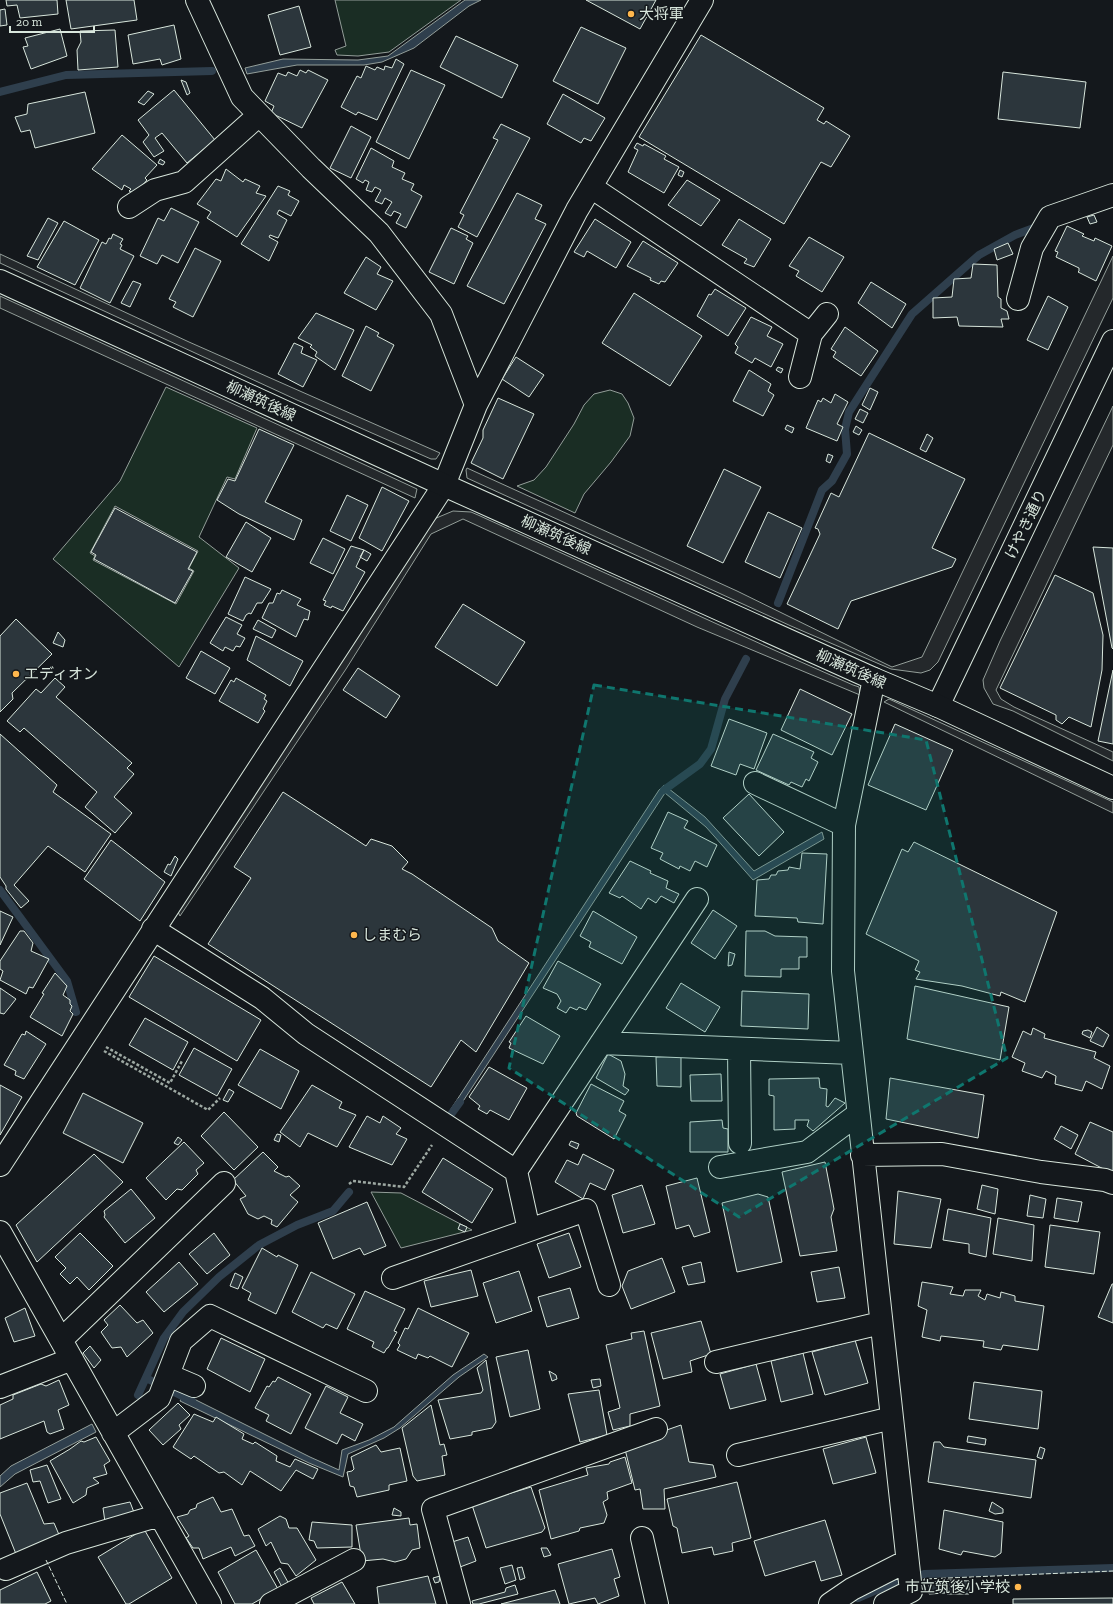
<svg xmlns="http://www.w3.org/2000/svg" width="1113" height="1604" font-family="'Zilla Slab','Noto Sans JP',serif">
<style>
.green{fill:#1a2d24;stroke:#939e99;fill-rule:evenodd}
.parking{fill:#24282b;stroke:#939e99}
.water{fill:#2f3f4d;stroke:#939e99}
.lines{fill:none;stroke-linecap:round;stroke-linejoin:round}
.stream{stroke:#2f3f4d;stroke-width:8}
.building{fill:#2c363c;stroke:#d8e6dc}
.minor-casing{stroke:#d8e6dc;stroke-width:24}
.major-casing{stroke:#d8e6dc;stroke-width:24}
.path{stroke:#9da8a2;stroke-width:2.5;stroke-dasharray:3 2;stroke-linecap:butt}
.minor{stroke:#14181c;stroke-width:22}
.major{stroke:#14181c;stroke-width:22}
.fence{stroke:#d8e6dc;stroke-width:1;stroke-dasharray:5 2;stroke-linecap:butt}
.marked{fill:#0f766e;fill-opacity:0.2;stroke:#0f766e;stroke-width:3;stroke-dasharray:8 5;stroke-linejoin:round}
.poi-dot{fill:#ffb74d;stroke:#14181c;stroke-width:1.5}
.labels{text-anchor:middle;stroke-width:3;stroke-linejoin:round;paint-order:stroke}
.poi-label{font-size:15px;fill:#d8e6dc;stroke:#14181c;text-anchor:start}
.street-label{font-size:15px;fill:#d8e6dc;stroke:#14181c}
</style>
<rect width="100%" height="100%" fill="#14181c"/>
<path class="green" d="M335,0H461L389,52L358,56L337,55L335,50L346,46Z
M166,387L257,428L235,479L227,477L199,537L239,568L179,667L53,559L120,481ZM115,506L198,551L189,568L194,571L176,604L93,560L95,556L90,553Z
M610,390L622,394L628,403L634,418L630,436L611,462L584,494L575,513L517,486L534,480L546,467L574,424L584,405L594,394Z
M371,1192L401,1193L472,1230L401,1248Z"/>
<path class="parking" d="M0,254L189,342L440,453L436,459H431L297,400L0,263Z
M1113,256V298L938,662L930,670L921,673L891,669L791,626L467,478L466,470L467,468L737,591L892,667L922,657Z
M0,296L417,489L415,498L0,308Z
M1113,406V445L996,690L1001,699L1014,707L1113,752V761L1013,711L993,704L984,688L983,680L1000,641Z
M453,511L471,512L478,515L774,650L853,685L859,687L860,695L697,627L463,519L431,534L346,669L180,916L178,912L434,519Z
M889,699L1113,802V813L884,702Z"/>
<path class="water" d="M465,0H481L469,6L414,48L382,62L364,65H297L247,74L245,68L283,59L358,60L388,56Z
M664,785L705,817L754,871L822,832L824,839L753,880L706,827L665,793L456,1112L451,1109L659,790Z
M484,1354L488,1357L459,1377L400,1428L384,1438L348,1454L343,1477L309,1463L180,1401L184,1394L310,1457L339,1470L342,1450L369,1440L394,1427L453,1375Z
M92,1424L96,1432L15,1474L0,1487V1476L11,1466Z"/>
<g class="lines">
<path class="stream" d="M0,92L66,75L212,71
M778,603L822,490L832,481L847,454L845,429L849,412L912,314L979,255L1015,235L1039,226
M664,790L700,764L711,749L725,699L746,659
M0,890L67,981L76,1012
M452,1113L460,1102
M146,1378L192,1401
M138,1395L164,1338L183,1312L219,1277L259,1245L297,1225L333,1211L349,1192
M858,1598L888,1585L924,1574L1113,1568"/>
</g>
<path class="building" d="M6,0H57L58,14L20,18L17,5L7,6Z
M66,0H134L137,20L71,29Z
M586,0H656L640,29Z
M299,6L311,47L280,55L268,15Z
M5,9L7,25L0,26V10Z
M174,25L181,59L162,65L160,59L133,64L128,35Z
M581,27L626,48L598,104L553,81Z
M60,29L67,56L31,69L23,47L28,46L25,38Z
M115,30L118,67L78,70L77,50L81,42L80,31Z
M701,35L824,108L817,120L824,124L826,121L850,136L831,167L821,162L784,224L639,137Z
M456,36L518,65L502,98L440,67Z
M396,59L404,64L377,120L358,112L356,115L341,107L357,76L361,78L366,66L375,70L377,67L384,70L385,66L392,68Z
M300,70L306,73L308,70L328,80L302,128L271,113L274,106L265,101L278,73L286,76L288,72L297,76Z
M411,70L445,85L409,159L376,142Z
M1003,72L1086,82L1080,128L998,119Z
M181,80L186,82L190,93L187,95Z
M174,90L215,140L187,163L162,133L155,138L164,151L154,157L143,142L149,135L138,120Z
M148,91L154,94L144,105L138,102Z
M85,92L95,133L35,148L30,130L21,132L15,117L27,114L28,104Z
M563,94L605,118L591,141L584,138L581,143L547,124Z
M501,124L530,138L477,237L458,227L464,215L460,213L498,140L493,138Z
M351,126L371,137L351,178L330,168Z
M122,135L157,165L145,178L147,180L135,194L129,191L131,189L124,185L122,190L92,169Z
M637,143L643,146L644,144L666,156L664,159L679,167L664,193L628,172L638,150L634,148Z
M371,148L394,161L392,167L405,173L402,179L414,184L411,190L422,196L406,228L396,223L401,214L394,211L391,216L385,213L392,202L385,198L382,204L375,201L381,190L375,187L372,192L366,190L369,182L365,180L363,183L356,179Z
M160,159L165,162L163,165L158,163Z
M226,169L243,182L245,179L260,186L256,193L266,196L237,237L207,218L211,212L197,204L216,179L221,181Z
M680,170L684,172L682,177L678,175Z
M687,180L720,200L701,226L668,205Z
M278,186L290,191L288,195L299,201L291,216L279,210L277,214L287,220L278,238L270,235L269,237L278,242L269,261L241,244Z
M517,193L542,205L535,219L546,224L504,304L467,286Z
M171,208L199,222L178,263L162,255L157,264L140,256L158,218L164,221Z
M1094,215L1097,222L1090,224L1087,217Z
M48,218L58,223L38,260L27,256Z
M595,219L631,242L616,268L587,251L584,257L574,252Z
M739,219L771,239L754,267L744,263L747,259L722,245Z
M64,221L99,240L75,285L37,267Z
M1067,226L1084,234L1082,236L1094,241L1095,238L1112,246L1096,281L1078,272L1079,271V268L1056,257L1058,252L1055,251Z
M451,228L468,236L466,239L473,243L454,284L429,272Z
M113,234L123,239L120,244L122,245L120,249L134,256L110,303L80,288L102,242L106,244L109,238L111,239Z
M809,237L844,257L822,292L796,276L799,271L789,266Z
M643,241L678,263L665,282L661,281L659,284L650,280L651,278L627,266Z
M1008,243L1013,254L997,260L994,249Z
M195,248L221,261L193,317L173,307L176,302L169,299Z
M366,257L381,267L377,274L393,281L376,310L344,293Z
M973,264L997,265L998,297L1001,299V308L1007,311L1009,319H1001L1003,327L959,326L957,317L933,318V298L952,297L954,279L971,278Z
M133,281L141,284L130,307L121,303Z
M871,282L906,304L892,328L858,303Z
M715,289L746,308L728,336L697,316L709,294L711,295Z
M634,293L702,336L670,386L602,343Z
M1048,296L1068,307L1048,350L1027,340Z
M316,313L354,330L335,370L315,356L317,352L310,347L312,345L298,338Z
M751,317L772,327L767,336L783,344L771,367L755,358L752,363L735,353L738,347L735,344Z
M366,326L379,333L377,336L394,345L371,391L342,376Z
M845,327L878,351L861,376L833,357L836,352L831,349Z
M294,343L303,347L301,353L317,360L303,387L278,374Z
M516,357L544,375L529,397L502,379Z
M778,367L783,369L781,373L776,370Z
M749,370L771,384L768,391L774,395L763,416L733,401Z
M870,388L878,392L870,410L862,405Z
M835,394L848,402L837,424L843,427L837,441L806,428L818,400L821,402L823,398L831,403Z
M498,398L534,414L503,479L471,463L483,438V430Z
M860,409L868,413L863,423L855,419Z
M787,425L794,428L792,433L785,429Z
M856,426L862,430L859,435L853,432Z
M259,429L294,445L265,502L302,520L294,540L239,514L217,500L228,479L235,481Z
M869,433L965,479L932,548L956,559L952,567L851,601L838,629L787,604L820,534L818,529L815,528L831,493L839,497Z
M927,434L933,438L926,452L920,449Z
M828,454L833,456L830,463L826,461Z
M724,469L761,487L723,563L687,546Z
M382,487L409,501L382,551L359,538Z
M347,495L368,505L351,541L330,531Z
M115,508L197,552L188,569L193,571L175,603L94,559L96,555L91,552Z
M768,512L802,528L780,578L745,562Z
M246,522L271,538L252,572L226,557Z
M323,538L345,549L333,574L310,563Z
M351,546L364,550L356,567L365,572L343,611L332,606L331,608L324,605L326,601L323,600Z
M1093,547L1113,548V649L1112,648Z
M364,550L371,554L367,561L360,557Z
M1055,575L1093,593L1103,635L1102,670L1091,727L1069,717L1062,724L1056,720V715L1000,688Z
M245,577L271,589L262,603H257L251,614L249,613L246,615L243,621L228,614Z
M282,590L301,599L297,605L310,611L308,620L304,619L296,637L262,618L269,603H273L277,593L280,594Z
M463,604L525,642L497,686L435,647Z
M226,617L242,625L237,634L245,638L240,647L236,646L233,651L225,647L223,651L210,643Z
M16,619L52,654L12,693L13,699L0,712V636Z
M258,620L276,630L272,638L253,629Z
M58,632L65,640L63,647L53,643Z
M256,636L303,661L290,686L247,660Z
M201,651L230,668L215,694L186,678Z
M358,668L400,696L386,718L343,690Z
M1113,670V744L1098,741Z
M55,678L65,687L56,697L132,763L127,768L134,774L114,797L132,813L115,833L85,807L97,792L24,728L20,732L7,721L36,689L41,693Z
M236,678L266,695L264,699L267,701L263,709L265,711L258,723L219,701L231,680L234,682Z
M800,689L852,714L832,755L781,730Z
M729,719L767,733L754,769L740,764L736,775L711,766Z
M895,724L953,750L926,810L868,785Z
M0,734L57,785L53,792L111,834L85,872L48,846L14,885L29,901L21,908L6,889V886L0,877Z
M773,734L814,752L811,758L818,762L809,781L806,779L802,787L791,782L789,785L756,770Z
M283,792L366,846L371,839L392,846L408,862L402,869L412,874L492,928L498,941L529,963L476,1052L461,1040L431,1087L208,944L251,878L234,867Z
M749,794L784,832L759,856L723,818Z
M668,812L688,821L684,828L717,845L707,867L695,861L690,871L680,866L679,869L660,859L663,853L651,848Z
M111,840L165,882L140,921L84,879Z
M914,842L1057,912L1025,1002L1001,992L1000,996L962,986L916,979L920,972L915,970L919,961L866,934L902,849L908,852Z
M802,853L827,854L823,924L798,922L797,918L755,916L757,880L769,879L771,875H776L778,871L788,870L789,867L800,869Z
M175,856L178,859L171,876L164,872L168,864L170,865Z
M630,861L651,871L650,873L668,881L666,888L679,894L674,903L661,896L656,903L648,898L641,909L622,896L620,898L609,893Z
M713,910L737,926L715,959L691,943Z
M0,911L13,917L0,945Z
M593,911L637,937L622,964L589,947L591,942L580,936Z
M20,931H24L33,943L31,951L49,959L33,988L29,987L26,994L0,980L3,971L0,969V961Z
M746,931H765L775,936L807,937V957H799V969H781V977L745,976Z
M729,952L735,954L732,965L728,966Z
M154,956L261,1020L237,1061L129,997Z
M558,961L601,984L586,1010L579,1007L577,1010L570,1007L566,1013L557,1008L561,1001L557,994L543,988Z
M55,973L67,986L63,995L70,1000V1004L72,1006L70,1011L73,1014L62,1036L30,1017L44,994L42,993Z
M681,983L720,1007L705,1032L666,1008Z
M915,986L1009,1007L1000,1060L907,1039Z
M0,988L16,999L4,1014L0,1013Z
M742,991L809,994L808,1029L741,1026Z
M526,1016L560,1036L543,1064L509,1048L511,1043L509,1042Z
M145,1018L188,1042L173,1070L129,1045Z
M1097,1027L1109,1035L1103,1047L1090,1041Z
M1033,1028L1045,1034L1044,1038L1096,1052L1094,1058L1110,1066L1102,1089L1086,1081L1082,1091L1055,1084L1056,1076L1046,1071L1042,1078L1022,1071L1025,1063L1012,1057L1023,1031L1031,1035Z
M1088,1030L1092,1032L1090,1038L1082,1034L1083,1031Z
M26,1031L46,1044L24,1079L15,1075L16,1071L4,1065L22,1034L25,1035Z
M194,1048L232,1069L217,1096L179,1075Z
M260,1049L299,1071L281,1109L238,1085Z
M608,1054L621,1061L625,1074L623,1086L629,1090L625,1095L596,1078Z
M681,1056V1087L657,1086L656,1057Z
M489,1067L527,1088L509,1120L490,1110L487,1114L478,1109L480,1106L469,1097Z
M721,1074L722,1101H691L690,1075Z
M819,1078L820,1088L827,1089L826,1106L828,1107L835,1098L845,1103L813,1131L807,1126L809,1120H795V1129L774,1130V1096L769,1095V1079Z
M890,1078L984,1095L978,1138L886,1119Z
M591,1084L624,1101L619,1111L626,1115L614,1139L577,1116L576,1113Z
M0,1085L22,1097L0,1135Z
M312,1085L342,1102L339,1108L356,1115L337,1147L308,1133L300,1147L280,1132Z
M229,1089L234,1092L228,1102L223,1100Z
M83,1093L143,1123L123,1163L63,1133Z
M224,1112L258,1147L234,1170L201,1136Z
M367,1116L380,1123L383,1116L401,1128L396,1134L407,1139L392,1165L349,1147Z
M722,1120L723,1128L728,1129V1152H690V1122Z
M1090,1122L1113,1132V1174L1075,1154Z
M1061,1126L1078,1135L1071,1149L1054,1139Z
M277,1134L281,1135L279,1142L274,1140Z
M178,1137L182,1140L178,1145L174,1143Z
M571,1141L579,1144L577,1149L569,1145Z
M184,1142L204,1163L196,1170L198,1174L182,1190L177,1189L166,1200L146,1178Z
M263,1152L278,1167L274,1171L286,1177L289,1176L300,1186L290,1195L298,1202L277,1227L271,1224L272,1220L264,1216L258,1219L248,1214L240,1199L246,1196L233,1180Z
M94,1154L123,1182L37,1262L16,1225Z
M583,1154L614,1170L605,1190L590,1183L583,1199L555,1182L567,1160L578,1165Z
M443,1158L493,1189L472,1223L422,1192Z
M825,1162L834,1209L831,1217L837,1251L800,1256L782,1172Z
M697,1178L710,1232L694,1237L689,1225L676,1229L666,1186Z
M642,1185L655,1224L623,1233L612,1195Z
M982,1185L998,1189L995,1214L977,1209Z
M131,1189L155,1218L125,1243L104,1217L105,1215L104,1211Z
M898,1191L941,1199L931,1248L894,1244Z
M758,1194L768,1197L782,1262L737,1272L722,1203Z
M1030,1195L1046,1199L1043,1218L1027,1216Z
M1057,1198L1082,1202L1078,1222L1054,1218Z
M367,1202L386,1246L364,1255L360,1248L333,1259L318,1223Z
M948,1209L991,1218L986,1257L969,1253V1244L943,1240Z
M998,1218L1034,1225L1032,1261L993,1254Z
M460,1224L467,1227L465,1232L458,1229Z
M1050,1225L1100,1232L1094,1274L1045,1267Z
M80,1233L113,1266L89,1290L77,1277L70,1284L60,1274L66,1268L55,1257Z
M214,1233L230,1255L207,1274L189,1254Z
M569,1233L581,1267L549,1278L537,1244Z
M262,1248L277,1257L278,1255L298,1265L276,1314L248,1300L251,1293L242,1288Z
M662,1258L675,1292L631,1309L622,1286L628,1271Z
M179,1262L198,1284L164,1312L146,1292Z
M701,1262L705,1282L688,1285L682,1267Z
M839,1267L845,1298L817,1302L811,1272Z
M471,1270L478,1296L431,1307L424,1281Z
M519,1271L532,1311L496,1323L483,1283Z
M311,1272L355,1294L337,1329L326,1324L323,1328L292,1312Z
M235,1273L243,1277L238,1289L230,1286Z
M922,1282L953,1287L950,1294L963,1296L965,1290H981L978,1296L985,1300L987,1294L1000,1298L1001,1292L1015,1296V1301L1044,1306L1038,1350L1003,1345L1001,1350L983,1347L984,1341L941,1336L940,1341L922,1337L927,1310L918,1306Z
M1112,1284H1113V1323L1098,1317Z
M570,1288L579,1318L547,1327L538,1297Z
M365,1291L405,1309L394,1331L397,1332L388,1348H387L384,1353L372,1347L374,1342L347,1329Z
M120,1305L137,1323L143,1320L153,1333L127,1357L121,1347L112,1348L101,1332L108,1325L104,1320Z
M25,1308L35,1336L14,1342L5,1318Z
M418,1308L469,1333L452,1367L430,1356L428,1358L418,1354L416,1359L397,1350L400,1345L398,1343L405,1328L408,1329Z
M701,1321L711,1354L690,1361L692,1372L663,1379L651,1333Z
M644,1331L660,1406L630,1414V1426L613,1430L608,1412L620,1408L606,1345L632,1339L631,1333Z
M221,1338L265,1359L250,1392L207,1369Z
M855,1340L868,1383L825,1395L812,1352Z
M90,1346L101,1360L94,1368L83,1353Z
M528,1350L540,1409L510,1417L496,1357Z
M803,1353L813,1394L781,1402L771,1361Z
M486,1360L496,1422L492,1428L472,1432V1435L450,1439L438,1400L481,1393L483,1390L477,1368Z
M756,1364L766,1400L730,1409L720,1374Z
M549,1371L556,1375L557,1379L552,1381Z
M278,1377L311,1394L291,1434L266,1421L269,1415L255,1408L267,1386L269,1387L273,1381L275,1382Z
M600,1379L601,1386L593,1388L591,1380Z
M59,1380L69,1405L58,1410L64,1429L50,1434L47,1432L44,1421L0,1439V1405L13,1399V1395L41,1384L46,1386Z
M974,1382L1042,1391L1038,1429L969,1419Z
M326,1386L348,1397L340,1413L363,1424L355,1441L342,1434L337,1444L305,1428Z
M599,1390L607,1435L580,1442L568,1394Z
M178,1403L190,1415L179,1425L181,1429L163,1445L149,1430Z
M431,1405L440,1445L444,1444L447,1455L442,1456L445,1475L417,1481L413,1476L402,1428Z
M194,1414L213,1422L216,1417L244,1434L242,1439L253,1444L255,1442L277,1456L276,1461L290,1467L295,1459L318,1469L313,1479L296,1470L281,1491L250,1471L242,1485L224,1472L219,1473L194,1456L191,1459L173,1447Z
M681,1425L689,1462L713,1465L716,1477L664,1489L665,1509H643L640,1489L635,1490L624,1445Z
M968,1436L986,1439L985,1445L967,1442Z
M96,1437L110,1461L104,1465L107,1474L93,1478L99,1483L87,1488L86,1495L73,1503L50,1461L70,1449L81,1441L84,1442Z
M866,1437L876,1473L833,1484L823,1449Z
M934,1442H940L944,1447L1036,1460L1031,1498L928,1482Z
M376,1445L381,1452L400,1448L407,1481L389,1485V1490L357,1497L354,1487L350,1486L347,1472L352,1471L354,1469L351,1457Z
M1040,1447L1045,1449L1042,1459L1037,1457Z
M625,1457L632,1483L607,1492L608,1499L603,1502L607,1515L604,1523L580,1528L579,1531L551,1539L539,1490L588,1475L586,1468L609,1464L610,1462Z
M47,1465L61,1499L48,1503L40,1481L33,1482L30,1470Z
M737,1482L751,1538L732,1543L733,1551L714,1555L712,1547L682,1553L677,1528L673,1526L667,1499Z
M27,1483L44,1524L54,1523L60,1537L16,1554L0,1514V1493Z
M531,1487L545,1528L542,1532L486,1548L472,1505Z
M213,1497L221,1512L232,1509L244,1536L249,1535L255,1546L235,1556L231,1547L203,1559L199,1548H193L186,1538L189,1536L177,1517L188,1514L190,1510L196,1508L197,1504Z
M130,1502L135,1515L105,1522L103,1508Z
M992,1502L1003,1509V1513L995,1514L989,1511Z
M394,1508L401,1512V1516L392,1515Z
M944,1510L1003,1522L1001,1553L995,1557L963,1551L961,1555L939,1549Z
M280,1516L286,1519L289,1528H297L316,1560L296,1576L288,1564L281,1563L271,1542L266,1546L258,1529Z
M409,1518L410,1525L417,1524L420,1548L412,1550L406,1559L395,1562L383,1559L362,1561L356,1525Z
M825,1520L842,1575L821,1581L815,1561L765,1576L754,1541Z
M312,1522L352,1525V1547L317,1548L314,1541L309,1540Z
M144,1529L172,1578L129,1604H126L98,1557Z
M468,1537L476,1561L460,1567L452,1542Z
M541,1548H547L551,1555L544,1557Z
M612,1549L620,1577L614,1579L619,1596L598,1604L595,1598L569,1604L558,1564Z
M256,1550L278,1589L252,1604H235L218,1572Z
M512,1565L516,1580L505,1584L500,1568Z
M522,1567L525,1578L520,1580L517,1568Z
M280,1568L289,1584L282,1587L274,1572Z
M37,1572L51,1601L45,1604H0V1590Z
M428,1576L436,1604H379L377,1587Z
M440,1576L439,1582L435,1583L433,1578Z
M947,1580L969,1581V1594H947Z
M944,1581L945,1593L929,1594V1582Z
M342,1582L355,1604H314L311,1598Z
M515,1585L518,1594L479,1604H473L472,1601L505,1592L506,1588Z
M555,1590L560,1604H501Z
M1113,1598V1604H1013V1599Z"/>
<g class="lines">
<defs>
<path id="minor" d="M197,0L242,97L311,168L379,233L441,314L476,405
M591,187L811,334
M129,207L155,190L184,182L259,115
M1018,299L1032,248L1050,217L1113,195
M800,377L811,334L827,314
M874,679L844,825L843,971L911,1591L885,1604
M938,706L1113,341
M755,783L844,825
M153,929L262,998L306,1034L516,1171L697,899
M601,1043L852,1053
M739,1049L740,1143
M862,1155L942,1154L1041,1172L1105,1180L1113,1183
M0,1165L444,485L476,405L577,210L702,0
M720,1167L807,1152L858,1114
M516,1171L529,1230
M0,1232L210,1604
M393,1278L586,1210L609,1285
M61,1340L224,1183
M716,1362L881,1323
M168,1375L194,1386
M0,1387L72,1359
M113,1433L159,1398L181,1341L210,1316L366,1391
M738,1455L892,1418
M642,1538L657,1604
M6,1569L66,1543L160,1515
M271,1604L354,1560
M459,1604L433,1509L656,1429
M830,1604L852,1589L907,1561"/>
<path id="major" d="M0,281L444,485L874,679L938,706L1113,788"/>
</defs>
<use href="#minor" class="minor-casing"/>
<use href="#major" class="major-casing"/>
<path class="path" d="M106,1047L170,1083L182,1061
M104,1051L208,1110L220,1098
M349,1184L353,1181L404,1187L432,1145"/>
<use href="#minor" class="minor"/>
<use href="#major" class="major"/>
<path class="fence" d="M46,1560L67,1604
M924,1590V1579L1113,1571"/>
</g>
<path class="marked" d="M594,685L926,740L1007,1058L739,1217L509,1068Z"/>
<g class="poi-dot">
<circle cx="631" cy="14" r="4"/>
<circle cx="16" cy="674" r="4"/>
<circle cx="354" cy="935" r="4"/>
<circle cx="1018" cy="1587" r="4"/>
</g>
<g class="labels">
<g class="poi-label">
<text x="639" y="19">大将軍</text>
<text x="24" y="679">エディオン</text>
<text x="362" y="940">しまむら</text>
<text x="1010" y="1592" text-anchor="end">市立筑後小学校</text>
</g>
<g class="street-label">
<text transform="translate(261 401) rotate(25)" y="5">柳瀬筑後線</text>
<text transform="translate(1026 524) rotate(-64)" y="5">けやき通り</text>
<text transform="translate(556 535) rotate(24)" y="5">柳瀬筑後線</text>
<text transform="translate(851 669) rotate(24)" y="5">柳瀬筑後線</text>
</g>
</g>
<path d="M10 26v6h84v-6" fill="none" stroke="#d8e6dc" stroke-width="2"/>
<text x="16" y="26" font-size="12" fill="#d8e6dc" stroke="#14181c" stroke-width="3" paint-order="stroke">20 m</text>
</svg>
